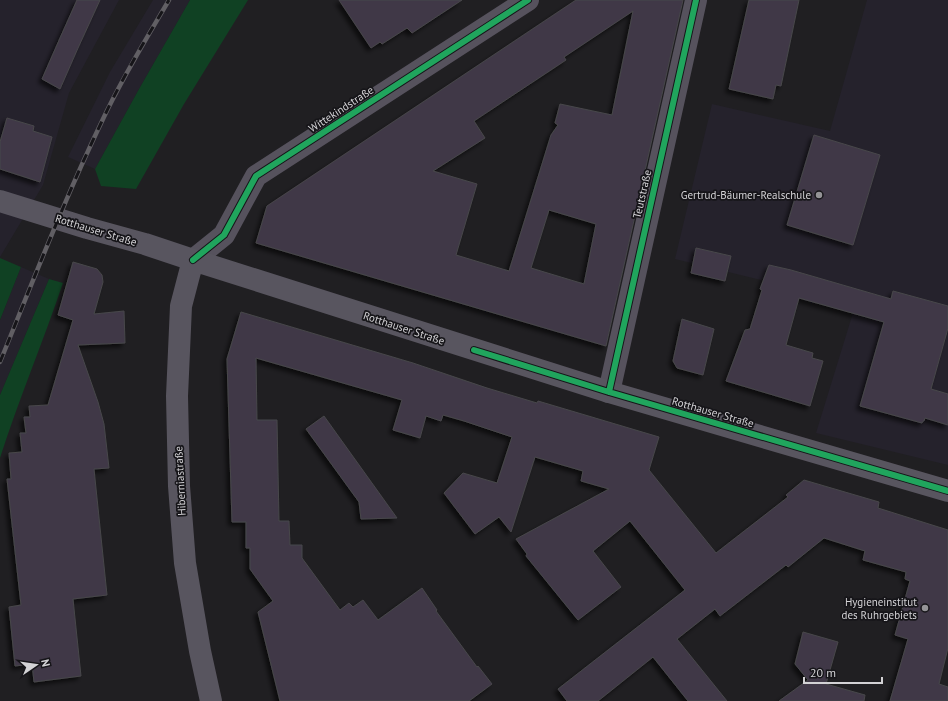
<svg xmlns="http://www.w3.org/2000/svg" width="948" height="701" font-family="'PT Sans',sans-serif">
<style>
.built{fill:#25222c}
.green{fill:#104123}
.building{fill:#3f3947;stroke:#48474a;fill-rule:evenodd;filter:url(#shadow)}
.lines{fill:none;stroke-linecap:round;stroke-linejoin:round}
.street{stroke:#56525d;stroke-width:22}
.secondary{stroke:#58555f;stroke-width:22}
.rail-casing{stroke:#615f64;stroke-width:4.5}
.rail{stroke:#161519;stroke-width:3;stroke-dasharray:9;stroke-linecap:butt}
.cycleway-casing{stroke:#161519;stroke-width:8}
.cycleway{stroke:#20a55d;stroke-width:6}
.poi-dot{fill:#949396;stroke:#161519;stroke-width:1.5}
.labels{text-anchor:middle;stroke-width:3.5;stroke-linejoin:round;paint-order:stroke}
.street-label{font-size:11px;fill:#d3d2d5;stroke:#161519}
.poi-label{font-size:11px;fill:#d3d2d5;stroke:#161519;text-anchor:end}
</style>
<defs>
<filter id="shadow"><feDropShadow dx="-3.5" dy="3.5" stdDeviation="2" flood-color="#0009"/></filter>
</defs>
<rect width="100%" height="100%" fill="#201f22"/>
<path class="built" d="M0,0H119L69,93L43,185L0,257Z
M153,0H190L139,89L95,169L68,157L110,72Z
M867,0H948V465L816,433L856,303L675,259L712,104L830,131Z
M21,267L49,279L0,395V320Z"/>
<path class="green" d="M190,0H248L184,104L136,189L101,186L95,169L139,89Z
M0,258L21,267L0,320Z
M49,279L63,283C43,342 19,399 0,458V395Z"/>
<path class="building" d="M77,0H100L78,48L60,89L42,79L60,38Z
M339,0H462L412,33L407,28L382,44L380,42L371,48Z
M576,0H683L606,346L256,243L267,206ZM633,11L612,115L560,104L555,123L558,125L551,135L509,271L456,255L477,184L433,171L485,138L474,121L566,60L564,57ZM549,210L596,224L584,284L531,268Z
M749,0H799L781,86L776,85L773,99L729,89Z
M7,118L34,126L33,131L52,137L40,182L0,169V142Z
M814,135L880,155L853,245L787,225Z
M696,248L731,256L725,281L691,273Z
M73,262L97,269L102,275L103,282L94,314L124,311L125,343L78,345L98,402L104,424L109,468L94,469L107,595L73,599L81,676L34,682L32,664L15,666L9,607L21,605L7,479H11L9,453L22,452L20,433H26L24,417H30L29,406L48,405L73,320L58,315Z
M769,265L791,270L891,299L893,291L948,306V328L931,389L948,394V425L925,418L924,421H923L922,423L860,406L884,322L799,298L786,345L813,353L812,358L823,361L810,406L726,381L745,330L750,329L762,290L760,289Z
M241,312L413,363L487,388L537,403L538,401L659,437L649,470L716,553L788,497L786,495L804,480L879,502L878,508L948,530V648L939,684L948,687V701H890L908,639L895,635L910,581L905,579L906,572L863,560L865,551L824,538L788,567L786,565L720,616L715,609L677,639L727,701H688L653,657L598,701H567L558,689L685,590L630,521L593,551L621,587L578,620L526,556L527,554L516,539L609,489L581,481L583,471L535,457L511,532L499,517L475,534L444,493L463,473L497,483L512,437L464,421L443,415L441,421L426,416L420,438L393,430L402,400L256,358L257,420H277L279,521H289L290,545H302V558L340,610L349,603L353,607L363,600L378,620L422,588L437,610L436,611L477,667L478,666L492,684L469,701H280L258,612L273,601L250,569V548H246V522H232L227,359Z
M682,319L714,329L703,375L677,368L673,361Z
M324,416L397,518L361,519L359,502L306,429Z
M803,632L838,642L826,684L865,695L864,701H779L808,680L795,664Z"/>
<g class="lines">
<path class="street" d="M193,260L224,235L256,176L528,0
M609,392L696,0"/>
<path class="secondary" d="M0,201L87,228L145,244L193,260L609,392L948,491
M193,260L181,306L177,396L179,486L185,563L200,651L211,701"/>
<defs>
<path id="rail" d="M0,362C33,281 65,198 103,119C122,78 146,39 169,0"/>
</defs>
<use href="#rail" class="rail-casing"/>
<use href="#rail" class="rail"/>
<defs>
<path id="cycleway" d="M193,260L224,235L256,176L528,0
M474,350L609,392L948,491
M609,392L696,0"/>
</defs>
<use href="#cycleway" class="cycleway-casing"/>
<use href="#cycleway" class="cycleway"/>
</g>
<g class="poi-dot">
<circle cx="819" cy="195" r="4"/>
<circle cx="925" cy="608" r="4"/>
</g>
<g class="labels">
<g class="street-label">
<text transform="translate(341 109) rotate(-33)" y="4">Wittekindstraße</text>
<text transform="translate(642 194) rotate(-77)" y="4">Teutstraße</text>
<text transform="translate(96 230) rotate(17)" y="4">Rotthauser Straße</text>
<text transform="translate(404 328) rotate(18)" y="4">Rotthauser Straße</text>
<text transform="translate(713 412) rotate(16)" y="4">Rotthauser Straße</text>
<text transform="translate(180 481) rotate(-93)" y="4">Hiberniastraße</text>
</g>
<g class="poi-label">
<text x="811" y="199">Gertrud-Bäumer-Realschule</text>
<text x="917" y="606">Hygieneinstitut<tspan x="917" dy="13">des Ruhrgebiets</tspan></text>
</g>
</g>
<g transform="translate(36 665) rotate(77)" stroke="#161519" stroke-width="3" paint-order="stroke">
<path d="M0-3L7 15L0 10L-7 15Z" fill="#d3d2d5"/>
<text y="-6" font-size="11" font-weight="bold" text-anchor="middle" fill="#d3d2d5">N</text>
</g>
<path d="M804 677v6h78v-6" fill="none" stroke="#d3d2d5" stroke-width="2"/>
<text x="810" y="677" font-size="12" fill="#d3d2d5" stroke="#161519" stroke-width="3" paint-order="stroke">20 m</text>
</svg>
